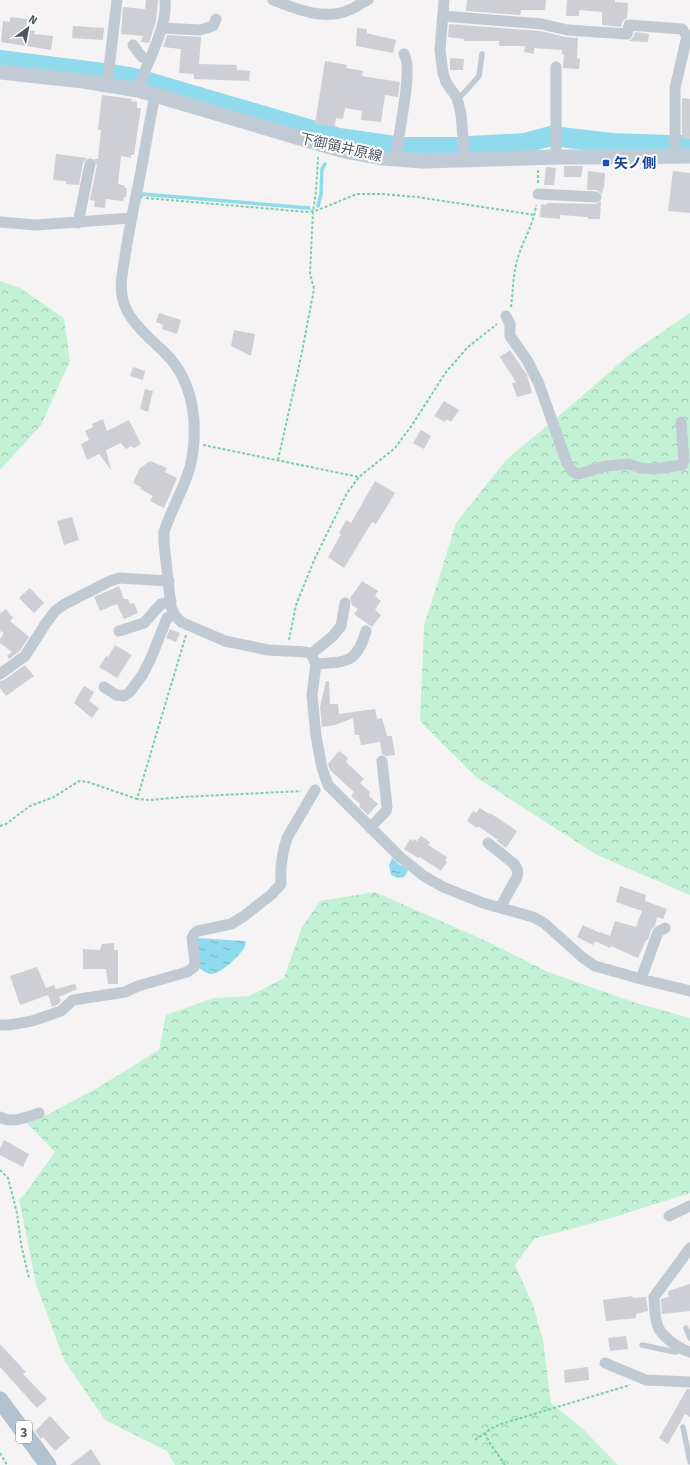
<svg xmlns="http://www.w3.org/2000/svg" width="690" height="1465" font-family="'Fira Sans','Noto Sans JP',sans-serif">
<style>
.forest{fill:url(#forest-crowns)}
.water{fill:url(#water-ripples)}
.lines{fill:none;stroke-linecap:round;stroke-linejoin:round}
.stream{stroke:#90daee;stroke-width:3.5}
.river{stroke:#90daee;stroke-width:20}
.building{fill:#cdcfd5}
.path{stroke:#7ad0a6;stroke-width:2;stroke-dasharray:3 2;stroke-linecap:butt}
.service{stroke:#c1cad2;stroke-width:5.5}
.minor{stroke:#c1cad2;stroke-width:11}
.secondary{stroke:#c1cbd6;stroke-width:15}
.primary{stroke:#b3c2d1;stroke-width:17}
.transit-dot{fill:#1a4fb4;stroke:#fff;stroke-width:1.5}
.labels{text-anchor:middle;stroke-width:4;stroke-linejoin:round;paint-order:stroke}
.shield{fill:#fff;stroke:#808990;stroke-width:1}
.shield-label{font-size:13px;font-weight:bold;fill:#4a5661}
.street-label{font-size:14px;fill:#4a5661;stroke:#fff}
.transit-label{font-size:14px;font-weight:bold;fill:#164399;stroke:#fff;text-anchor:start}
</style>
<defs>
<pattern id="forest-crowns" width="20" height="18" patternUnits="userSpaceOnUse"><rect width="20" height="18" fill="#c3f1d5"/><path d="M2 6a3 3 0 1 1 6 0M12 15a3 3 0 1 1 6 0" fill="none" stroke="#a0c6b0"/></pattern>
<pattern id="water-ripples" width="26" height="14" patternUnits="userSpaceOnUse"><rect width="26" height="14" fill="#90daee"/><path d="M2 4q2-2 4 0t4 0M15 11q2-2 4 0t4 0" fill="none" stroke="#78b4c4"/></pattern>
</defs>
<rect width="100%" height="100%" fill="#f5f3f3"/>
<path class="forest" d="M0,281L20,288L64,318L70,361L41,425L0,470Z
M690,313V895L597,855L476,777L420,721L424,626L456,523L506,460L580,398L630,354Z
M375,892L482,939L548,972L636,1003L690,1018V1193L611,1218L534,1239L515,1265L533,1305L543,1340L551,1403L583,1429L618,1465H175L167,1451L105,1420L64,1360L36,1284L19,1199L25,1194L55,1152L25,1121L49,1114L97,1088L159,1050L166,1015L214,998L249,996L284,978L302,927L320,901Z"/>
<path class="water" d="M392,858L400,865L409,869L404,877L398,878L391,875L389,865Z
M196,938L245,941L246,943C245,952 220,975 211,974C207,974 202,970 199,968Z"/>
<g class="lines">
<path class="stream" d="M141,197L142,194L309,208
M318,206L321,194L322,169L325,164"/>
<path class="river" d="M0,60L103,73
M112,74L135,78
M145,81L339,138L402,147H460
M560,137L612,143L669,145
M680,145H690
M470,146L525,143L551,136"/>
</g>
<path class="building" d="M146,0H158L156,21L149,43L141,42L143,36L121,34L123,7L145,9Z
M467,0H546L545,10H521L520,15L466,11Z
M567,0H615V2L628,3L627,18L623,21L621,27L602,25V12L579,10V16H566Z
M10,17L27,19L26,30L35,31L34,34L53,36L51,50L1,42L3,21L10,22Z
M449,24L541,31L565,37L578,38L577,58L580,59L579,69L563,68L564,55L562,54V50L534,48V54L524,52L525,46H499V41H464V39L448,37Z
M73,26L104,28L103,40L72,38Z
M357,28L367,29V33L370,34L396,40L393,53L356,46Z
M635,32L649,34L648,42L629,41L633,38Z
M167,35L201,37L199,64L237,65V70L250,71L249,81L194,79V74L179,73L181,49L163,47Z
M450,58L464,59L463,70H450Z
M325,61L347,65L346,68L363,71L362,76L400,82L398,97L385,95L381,122L361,120L362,111L345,108L343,119L336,118L335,127L315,124Z
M102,95L132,99L131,101L137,102V108H141L134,155H131V158L121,156L118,184L125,186V188H127L126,197H124L123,201L106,199L105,208L94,207L95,201L90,200L97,165L94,159H98L101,130H98Z
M682,98L690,99V139L682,138Z
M56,154L87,158L83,163L79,185L66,184V181L53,180Z
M564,166H583L581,177H564Z
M546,167L556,168L554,185H544Z
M588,171L605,173L604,188H603L602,194L597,190H587Z
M673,171L690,173V213L668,211Z
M601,201L600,219H588V217L560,215V219L540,217L541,204L546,205L547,203L596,204Z
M159,313L181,320L177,334L162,329L163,325L156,322Z
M234,330L255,334L251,356L231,346Z
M510,350L527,375L532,393L517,397L512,383L516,382L500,357Z
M133,367L145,371L143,380L130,376Z
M145,389L153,391L148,412L140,409Z
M444,401L459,410L451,422L447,419L445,422L434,416Z
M103,419L107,431L129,420L141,444L134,448L131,446L126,449L121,443L106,450L111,470L99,454L87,460L81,444L89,440L85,431L93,427L92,424Z
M421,430L431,436L424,449L413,443Z
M150,461L167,468L165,472L177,478L164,508L150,501L153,496L140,489L141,487L133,483L140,468Z
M375,481L395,493L376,524L372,522L344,568L328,557L341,534L339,533L346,520L351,523Z
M72,517L79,540L64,545L57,521Z
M362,581L378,591L375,596L381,601L375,610L381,615L372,627L354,614L358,609L352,605L350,598Z
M119,586L124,599H128L130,604L134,603L138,613L124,619L117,604L100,611L94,597Z
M30,588L44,603L34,613L19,598Z
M6,609L13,618L10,621L29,637L20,651L9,659L7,656L12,652L0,643V639L4,633L0,631V612L1,613Z
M170,629L180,633L176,642L166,638Z
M115,645L132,655L117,678L99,667L106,656L108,657Z
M25,665L34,676L6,696L0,688V681L4,680Z
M326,681H329L330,704H338L339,714L375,709L377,719L382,718L387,736H392L395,755L386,756L382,754L380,742L361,745L359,735H355L353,718L335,725L322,727L320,707Z
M84,686L94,692L89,701L99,708L92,718L74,703Z
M339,751L348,758L346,762L364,779L360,783L370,792L369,796L378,804L368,815L359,806L360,804L351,796L354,792L330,770L328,764Z
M480,808L489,814L490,813L517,831L506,848L497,841L498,840L478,826L477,828L467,821L473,811L476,813Z
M421,836L430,842L428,845L447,857L445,861L447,862L441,871L420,857L418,858L404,849L410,839L413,841L414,839L417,841Z
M620,886L646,895L645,901L667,909L663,919L657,917L655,926L651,930L648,940H646L638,958L611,946L610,948L595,941L593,945L577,937L583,925L600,933V932L610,936L615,921L636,927L642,911L616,902Z
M114,943V950H118V984H108L106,969H83V949L100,950L102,944Z
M37,967L46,988L54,985L56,989L75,984L77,989L59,997L61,1001L57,1005L52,1007L48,995L20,1005L10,976Z
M4,1140L29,1154L23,1167L0,1155V1149Z
M690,1284V1311L662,1314L661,1299L669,1297L668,1291Z
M632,1296L633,1298L646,1297L648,1311L636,1314V1318L606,1321L603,1300Z
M626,1336L628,1349L610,1351L608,1338Z
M0,1344L26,1372L23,1374L47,1399L37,1408L0,1367Z
M588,1367L589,1380L565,1383L564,1370Z
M687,1389H690V1417L685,1414L668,1444L659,1438Z
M50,1416L70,1438L55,1451L43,1437L41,1439L35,1431Z
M91,1449L101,1465H70Z"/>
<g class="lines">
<path class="path" d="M538,183V169
M146,198L307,212L318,210L357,194H381L417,197L535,215
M511,307C513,292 513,275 517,261C522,241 534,225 536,205
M203,445L359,477
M278,460L301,357L314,289L310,273L313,211L316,192L318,157
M186,635L137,799L150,800L183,797L301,791
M289,640L296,605L315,558L347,493L359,477L395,448L412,425L446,372L468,347L497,324
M0,826L6,824L30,806L54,797L79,781L88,782L137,799
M0,1170L8,1178L17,1213L21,1244L29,1278
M485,1433L489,1442L505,1465
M475,1440L492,1428L501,1424L630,1385
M0,1453L7,1465"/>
<path class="service" d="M457,98L463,94L479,76L482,54
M686,1328L690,1338
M642,1345L675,1352L683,1350
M683,1427L690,1462"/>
<path class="minor" d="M273,0C296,9 324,21 349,10C355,8 361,3 368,0
M444,0L440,50L443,73L446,82L457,98L461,114L465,160
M443,16L542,24L567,30L627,34L629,25L682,29L687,36H690
M162,28L200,30L213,26L216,19
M133,45L142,57L149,60
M556,67V157
M107,85L117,0
M138,90C146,63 168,28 165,0
M155,95C148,129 143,163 136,196C132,216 128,236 125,256C123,271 119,285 123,300C127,320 152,340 166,354C195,383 199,429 190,467C184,489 171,510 164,532V543L171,607L174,614L181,622L225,641L268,650L306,652L311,654L316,664L312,695L316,736L322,768L328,785L400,857L424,876L443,887L483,903L533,917L544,923L582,957L595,966L641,979L690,991
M675,156V88L687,36
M396,159C397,138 414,68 404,54
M538,194L596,197
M0,222L36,225L131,218
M78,223L90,164
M506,316L510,324V336L527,360L539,384L567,463L573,472L579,474L606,466L628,464L641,468L654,469L682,465L684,461L681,422
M119,631L144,623L161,604L171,601
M311,654L333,636L341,626L345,603
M316,664C347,662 357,663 366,631
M0,674L25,656L46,623L55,611L65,604L110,581L119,578L169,581
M104,687L116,695L124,696L130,692L143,674L151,658L167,618L174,614
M370,828L386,811L387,807L382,761
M488,843L513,863C517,867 519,871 517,877L500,908
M641,979L658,932L665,928
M0,1025H9L32,1021L61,1011L73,1000L125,992L138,986L187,972L194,967L195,961L192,938L194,934L198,931L231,924L244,916L272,894L281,884C280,868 282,853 287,838L315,790
M0,1117C12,1124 27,1117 39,1113
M669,1216L690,1206
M690,1248L654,1297C655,1307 654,1320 659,1329C665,1339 680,1349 690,1352
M605,1363L646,1380L690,1382"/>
<path class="secondary" d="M0,72L83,81L138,90L320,144L345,151L383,158L423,161L556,157H618L690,156"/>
<path class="primary" d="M0,1400L48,1465"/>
</g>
<rect class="transit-dot" x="602" y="159" width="8" height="8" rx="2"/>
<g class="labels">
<rect class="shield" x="16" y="1421" width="16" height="22" rx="3"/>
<g class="shield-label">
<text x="24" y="1437">3</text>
</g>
<g class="street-label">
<text transform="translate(341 147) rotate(13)" y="5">下御領井原線</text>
</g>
<g class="transit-label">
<text x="614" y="168">矢ノ側</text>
</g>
</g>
<g transform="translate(28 28) rotate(32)" stroke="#ffffff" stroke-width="3" paint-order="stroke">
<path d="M0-3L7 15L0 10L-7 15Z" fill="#4a5661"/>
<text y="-6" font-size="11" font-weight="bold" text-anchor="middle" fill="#4a5661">N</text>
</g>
</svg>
